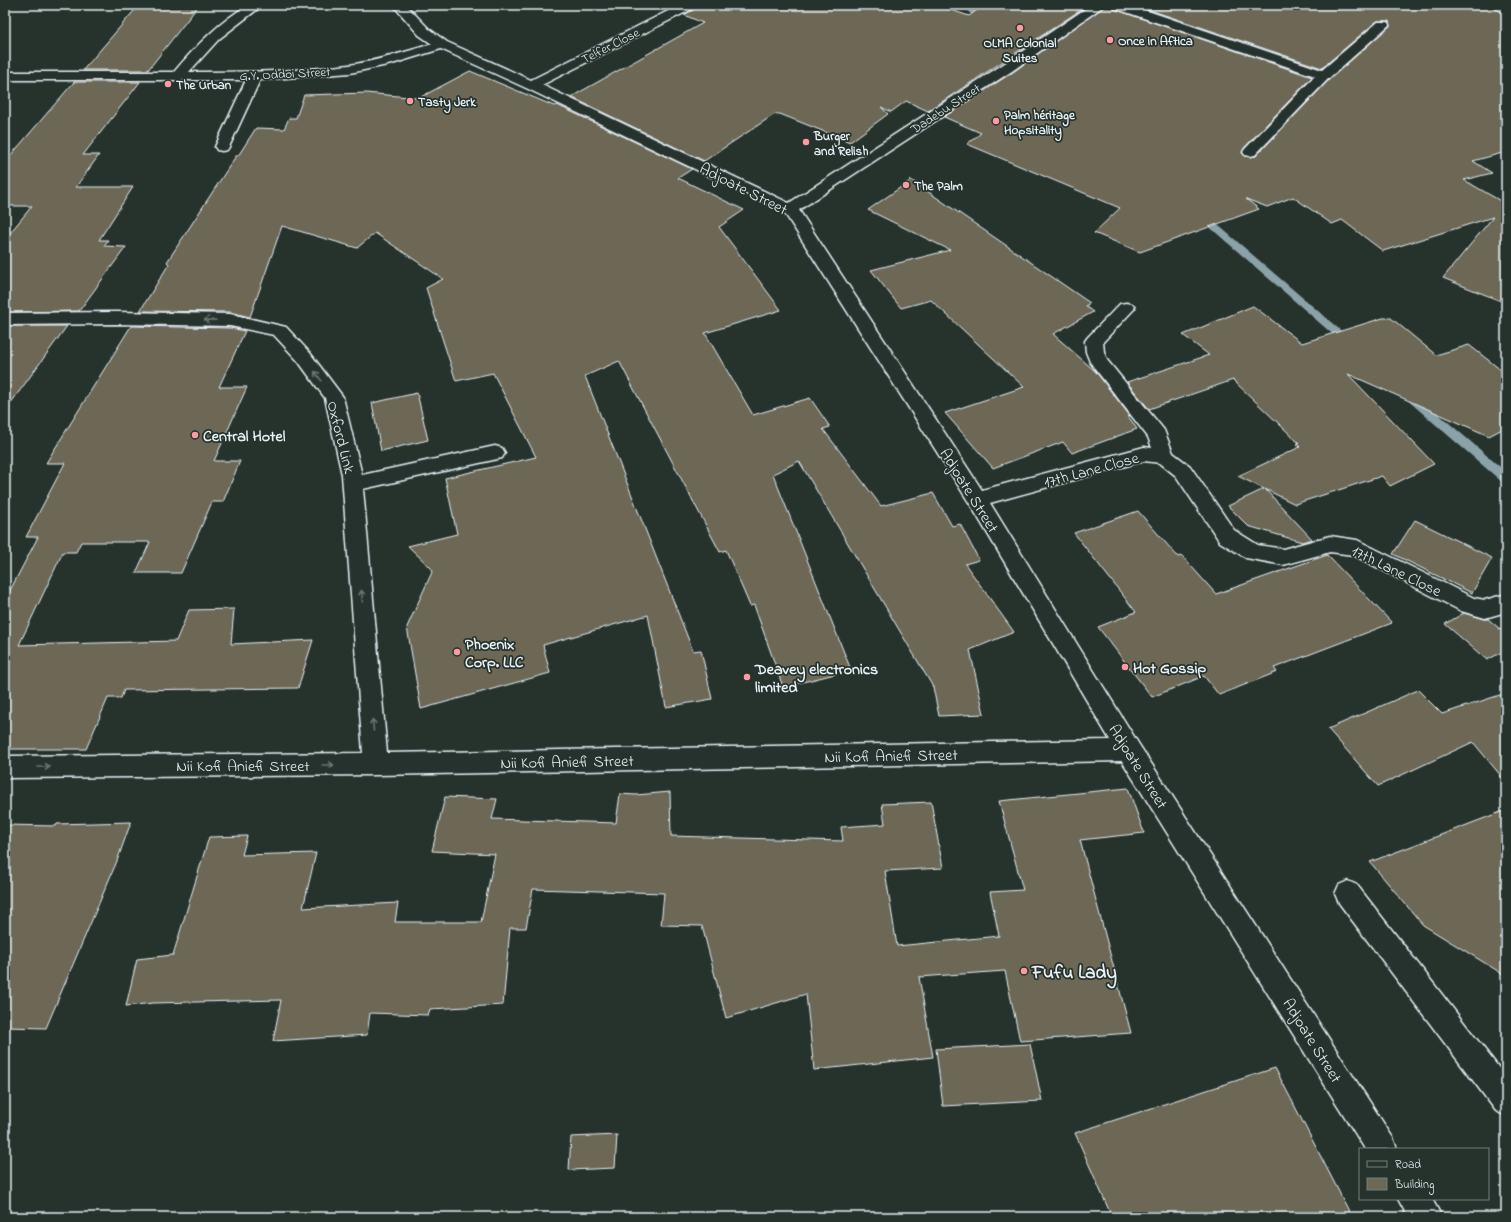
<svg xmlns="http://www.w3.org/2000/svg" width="1511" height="1222" font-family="'Indie Flower',sans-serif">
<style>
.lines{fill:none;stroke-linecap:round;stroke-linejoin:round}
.stream{fill:#8aa2a8;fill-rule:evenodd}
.building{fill:#6c6855;stroke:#e8f1f8}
.minor-casing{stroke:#e8f1f8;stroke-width:3}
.minor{fill:#26332d;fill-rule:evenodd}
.oneway{stroke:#6a7674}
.poi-dot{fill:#ff9aa2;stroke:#26332d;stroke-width:1.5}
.labels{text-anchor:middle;stroke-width:3.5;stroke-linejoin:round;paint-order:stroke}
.far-poi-label{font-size:13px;font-weight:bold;fill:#e8f1f8;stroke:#26332d;text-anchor:start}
.far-street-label{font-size:13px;fill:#e8f1f8;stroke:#26332d}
.street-label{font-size:16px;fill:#e8f1f8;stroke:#26332d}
.poi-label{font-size:16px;font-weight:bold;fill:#e8f1f8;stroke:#26332d;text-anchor:start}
.near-poi-label{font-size:19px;font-weight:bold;fill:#e8f1f8;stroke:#26332d;text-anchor:start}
</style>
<rect width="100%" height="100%" fill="#26332d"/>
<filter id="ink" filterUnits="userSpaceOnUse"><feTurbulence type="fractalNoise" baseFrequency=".025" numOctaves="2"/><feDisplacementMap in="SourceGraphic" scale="8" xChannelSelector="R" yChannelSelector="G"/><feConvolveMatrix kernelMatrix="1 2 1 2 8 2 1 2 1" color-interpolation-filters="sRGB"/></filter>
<g filter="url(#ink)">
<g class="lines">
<path class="stream" d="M961,5H969L990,23L989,25H983Z
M1201,212L1204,213L1353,341L1354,343L1353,345H1345L1198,217L1196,215Z
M1409,391L1413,392L1506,472V483L1502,482L1405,398L1403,395L1405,392Z"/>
</g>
<path class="building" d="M139,5H199L148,70H83Z
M697,5H936L969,16L984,5H1088L928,111L906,101L891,112L881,107L888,114L850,142L780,114H775L704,161L571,97L703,23L684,15L695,9Z
M1106,5H1111L1114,9L1312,77L1244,148L1242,153L1245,156L1250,157L1256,156L1330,79L1390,26L1389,21H1377L1322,68L1135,5H1487L1506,14V152L1473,161L1492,173L1464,180L1504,203L1506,201V303L1443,278L1493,217L1383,251L1342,220L1332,224L1293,197L1267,207L1246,199L1259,209L1140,252L1094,233L1120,208L967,144L981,133L944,117L1013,72Z
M470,71L554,106L557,105L692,169L678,178L744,210L719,227L781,310L705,333L753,415L810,398L830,427L823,429L881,506L933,493L952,526L960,524L979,560L965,564L1014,632L970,650L984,714L939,716L933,687L799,461L773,474L851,670L783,687L754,605L750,606L726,550L720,552L619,361L585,376L693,651L701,650L712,699L666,707L648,615L543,645L550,673L421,709L407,627L433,570L408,546L457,534L445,478L536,457L493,373L456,381L426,288L443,279L375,233L357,248L282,226L250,317L230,312L140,311L169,264L167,262L236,156H238L256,128L284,129L289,118H296L304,95L366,93L419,98Z
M74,82H140L83,155H99L76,187H133L99,240H108L104,246L126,247L79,311L5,312V239L32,206H5V162Z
M911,180L1090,303L1085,306L1093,312L1053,334L1096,372L1130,416H1128L1137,429L1072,453L1063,442L993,468L945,413L1024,387L931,300L901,308L871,270L950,250L868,210Z
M1253,306L1302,343L1383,318H1391L1436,355L1469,345L1506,374V427L1489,436L1348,374L1434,464L1390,486L1382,476L1295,504L1265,489L1312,539L1302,542L1248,526L1228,506L1264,489L1238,476L1300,447L1297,444L1299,443L1233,380L1149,409L1127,382L1209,355L1183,335Z
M5,326H67L5,411Z
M131,326L230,328L245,331L219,387H247L214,461H240L223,502H212L181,573H136L150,542H81L76,552H63L19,645L176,641L189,610L234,609L231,644L313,640L298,688L124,690L121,698H108L86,749H5V600L38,537H26L65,463H46Z
M417,393L428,440L381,451L372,403Z
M1138,511L1178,557L1182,556L1216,594L1327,555L1392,623L1274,668L1277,672L1219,695L1204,676L1152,697L1098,627L1136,612L1074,533Z
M1415,520L1492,558L1472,593L1393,554Z
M1464,613L1485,619H1488L1506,634V650L1487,660L1445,624Z
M1418,690L1442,714L1506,693V782L1473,742L1378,786L1328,729Z
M1128,788L1144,833L1080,840L1131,1033L1020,1041L1005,971L919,977L933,1057L814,1070L806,994L726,1018L702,926L661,925L664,893L533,889L526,928H510L503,1005L430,1009L428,1015L370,1013L367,1035L273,1041L281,1000L153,1003L126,1006L137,959L173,955L209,837L247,836L242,855L316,853L303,908L398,903L395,922H481L495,854L432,851L445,797L497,799L492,819L616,823L620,794L636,795L670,792L671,836L843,841L841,827L885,824L882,804L931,802L943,868L885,871L897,946L999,936L990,892L1023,890L999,801Z
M1506,810V976L1423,925L1370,862Z
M131,822L117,861L46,1028L5,1027V825L56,826L57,824Z
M1030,1044L1042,1101L943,1106L936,1049Z
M1275,1068L1352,1217H1112L1075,1133Z
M617,1135L615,1168L569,1170L571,1137Z"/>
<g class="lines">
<defs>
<path id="minor" d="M248,5H263L219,39L189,72C242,72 296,72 349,65C377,61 405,52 432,44L419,35L393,5H406L429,29L447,42L531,80L680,5H696L694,8L542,85L789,203L1002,65L1091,5H1105L1012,71L799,210L982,490L1144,447L1152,448L1148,437L1090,362L1086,352L1085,341L1088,337L1120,304L1126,303L1132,304L1135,308L1103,342L1104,352L1107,360L1164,430L1173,453L1190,466L1234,530L1258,545L1283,549L1330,536L1357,540L1474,598L1485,600L1506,594V612L1485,618L1461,611L1353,555L1330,552L1283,565L1246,558L1220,542L1176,476L1160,463L1144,461L990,503L1138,743L1393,1138L1397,1149H1365L1122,761L376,775L5,778V756L363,753L342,475L325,398L298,361L274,335L230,326L116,324L5,325V313L116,312L230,314L286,327L310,353L343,397L362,475L495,446L502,448L505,453L502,458L363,489L387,753L1110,740L970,504L784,212L526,88L441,49L392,64L350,73L260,80L229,147L227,150L222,151L217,150L215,147L246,80H5V72H174C196,46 219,22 248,5Z
M1112,5H1130L1322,70L1378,22H1388L1389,25L1329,78L1255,155L1250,156L1245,155L1243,152L1245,149L1315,76L1114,8Z
M1348,881L1357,885L1506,1077V1116L1496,1111L1339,903L1335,894L1339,885Z
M1398,1199H1432L1442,1217H1408Z"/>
</defs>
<use href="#minor" class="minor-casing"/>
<use href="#minor" class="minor"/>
</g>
<defs><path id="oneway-shaft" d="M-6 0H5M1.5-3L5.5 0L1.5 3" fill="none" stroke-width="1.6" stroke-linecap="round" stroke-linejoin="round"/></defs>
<g class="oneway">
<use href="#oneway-shaft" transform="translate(210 320) rotate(-179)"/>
<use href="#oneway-shaft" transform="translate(318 376) rotate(-127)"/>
<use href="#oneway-shaft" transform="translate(362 596) rotate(-95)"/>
<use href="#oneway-shaft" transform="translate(373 725) rotate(-95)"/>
<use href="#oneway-shaft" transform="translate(328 765)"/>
<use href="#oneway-shaft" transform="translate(44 767)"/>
</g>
</g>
<g class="poi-dot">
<circle cx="1020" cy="28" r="4"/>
<circle cx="1110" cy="40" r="4"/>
<circle cx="168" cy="84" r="4"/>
<circle cx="410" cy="101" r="4"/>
<circle cx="996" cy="121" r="4"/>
<circle cx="806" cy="142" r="4"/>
<circle cx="906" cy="185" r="4"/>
<circle cx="195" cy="435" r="4"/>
<circle cx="457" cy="652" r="4"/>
<circle cx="1125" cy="667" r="4"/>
<circle cx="747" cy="677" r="4"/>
<circle cx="1024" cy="971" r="4"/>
</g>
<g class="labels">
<g class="far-poi-label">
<text x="1118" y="45">Once in Aftica</text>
<text x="1020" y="47" text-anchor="middle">OLMA Colonial<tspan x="1020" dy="15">Suites</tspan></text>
<text x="176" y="89">The Urban</text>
<text x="418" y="106">Tasty Jerk</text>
<text x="1004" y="119">Palm héritage<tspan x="1004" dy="15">Hopsitality</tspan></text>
<text x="814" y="140">Burger<tspan x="814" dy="15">and Relish</tspan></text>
<text x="914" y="190">The Palm</text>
</g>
<g class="far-street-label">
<text transform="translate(610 45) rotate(-27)" y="5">Telfer Close</text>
<text transform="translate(285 73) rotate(-3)" y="5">G.Y. Oddoi Street</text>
<text transform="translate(945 108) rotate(-33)" y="5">Dadebu Street</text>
</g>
<g class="street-label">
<text transform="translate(744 188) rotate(27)" y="6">Adjoate Street</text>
<text transform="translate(342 437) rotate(76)" y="6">Oxford Link</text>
<text transform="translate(1091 469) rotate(-15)" y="6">17th Lane Close</text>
<text transform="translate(970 490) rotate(58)" y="6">Adjoate Street</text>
<text transform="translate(1397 570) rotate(26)" y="6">17th Lane Close</text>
<text transform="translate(891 755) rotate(-1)" y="6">Nii Kofi Aniefi Street</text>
<text transform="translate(567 761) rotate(-1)" y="6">Nii Kofi Aniefi Street</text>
<text x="243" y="771">Nii Kofi Aniefi Street</text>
<text transform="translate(1139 766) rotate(58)" y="6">Adjoate Street</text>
<text transform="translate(1313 1040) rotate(58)" y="6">Adjoate Street</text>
</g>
<g class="poi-label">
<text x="203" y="441">Central Hotel</text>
<text x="465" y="649">Phoenix<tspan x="465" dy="18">Corp. LLC</tspan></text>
<text x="1133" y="673">Hot Gossip</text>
<text x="755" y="674">Deavey electronics<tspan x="755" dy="18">limited</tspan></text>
</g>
<g class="near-poi-label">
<text x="1032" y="978">Fufu Lady</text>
</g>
</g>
<rect width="1511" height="1222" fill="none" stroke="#26332d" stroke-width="20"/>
<rect x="10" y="10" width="1491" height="1202" fill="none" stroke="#e8f1f8" stroke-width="1.5" filter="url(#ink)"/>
<rect x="1359" y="1148" width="130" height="52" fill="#26332d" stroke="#747f7e"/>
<rect x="1367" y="1161" width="20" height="6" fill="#26332d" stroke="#747f7e"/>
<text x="1395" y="1168" font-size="12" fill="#e8f1f8">Road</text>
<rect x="1367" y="1178" width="20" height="12" fill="#6c6855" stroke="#747f7e"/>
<text x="1395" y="1188" font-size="12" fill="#e8f1f8">Building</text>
</svg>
